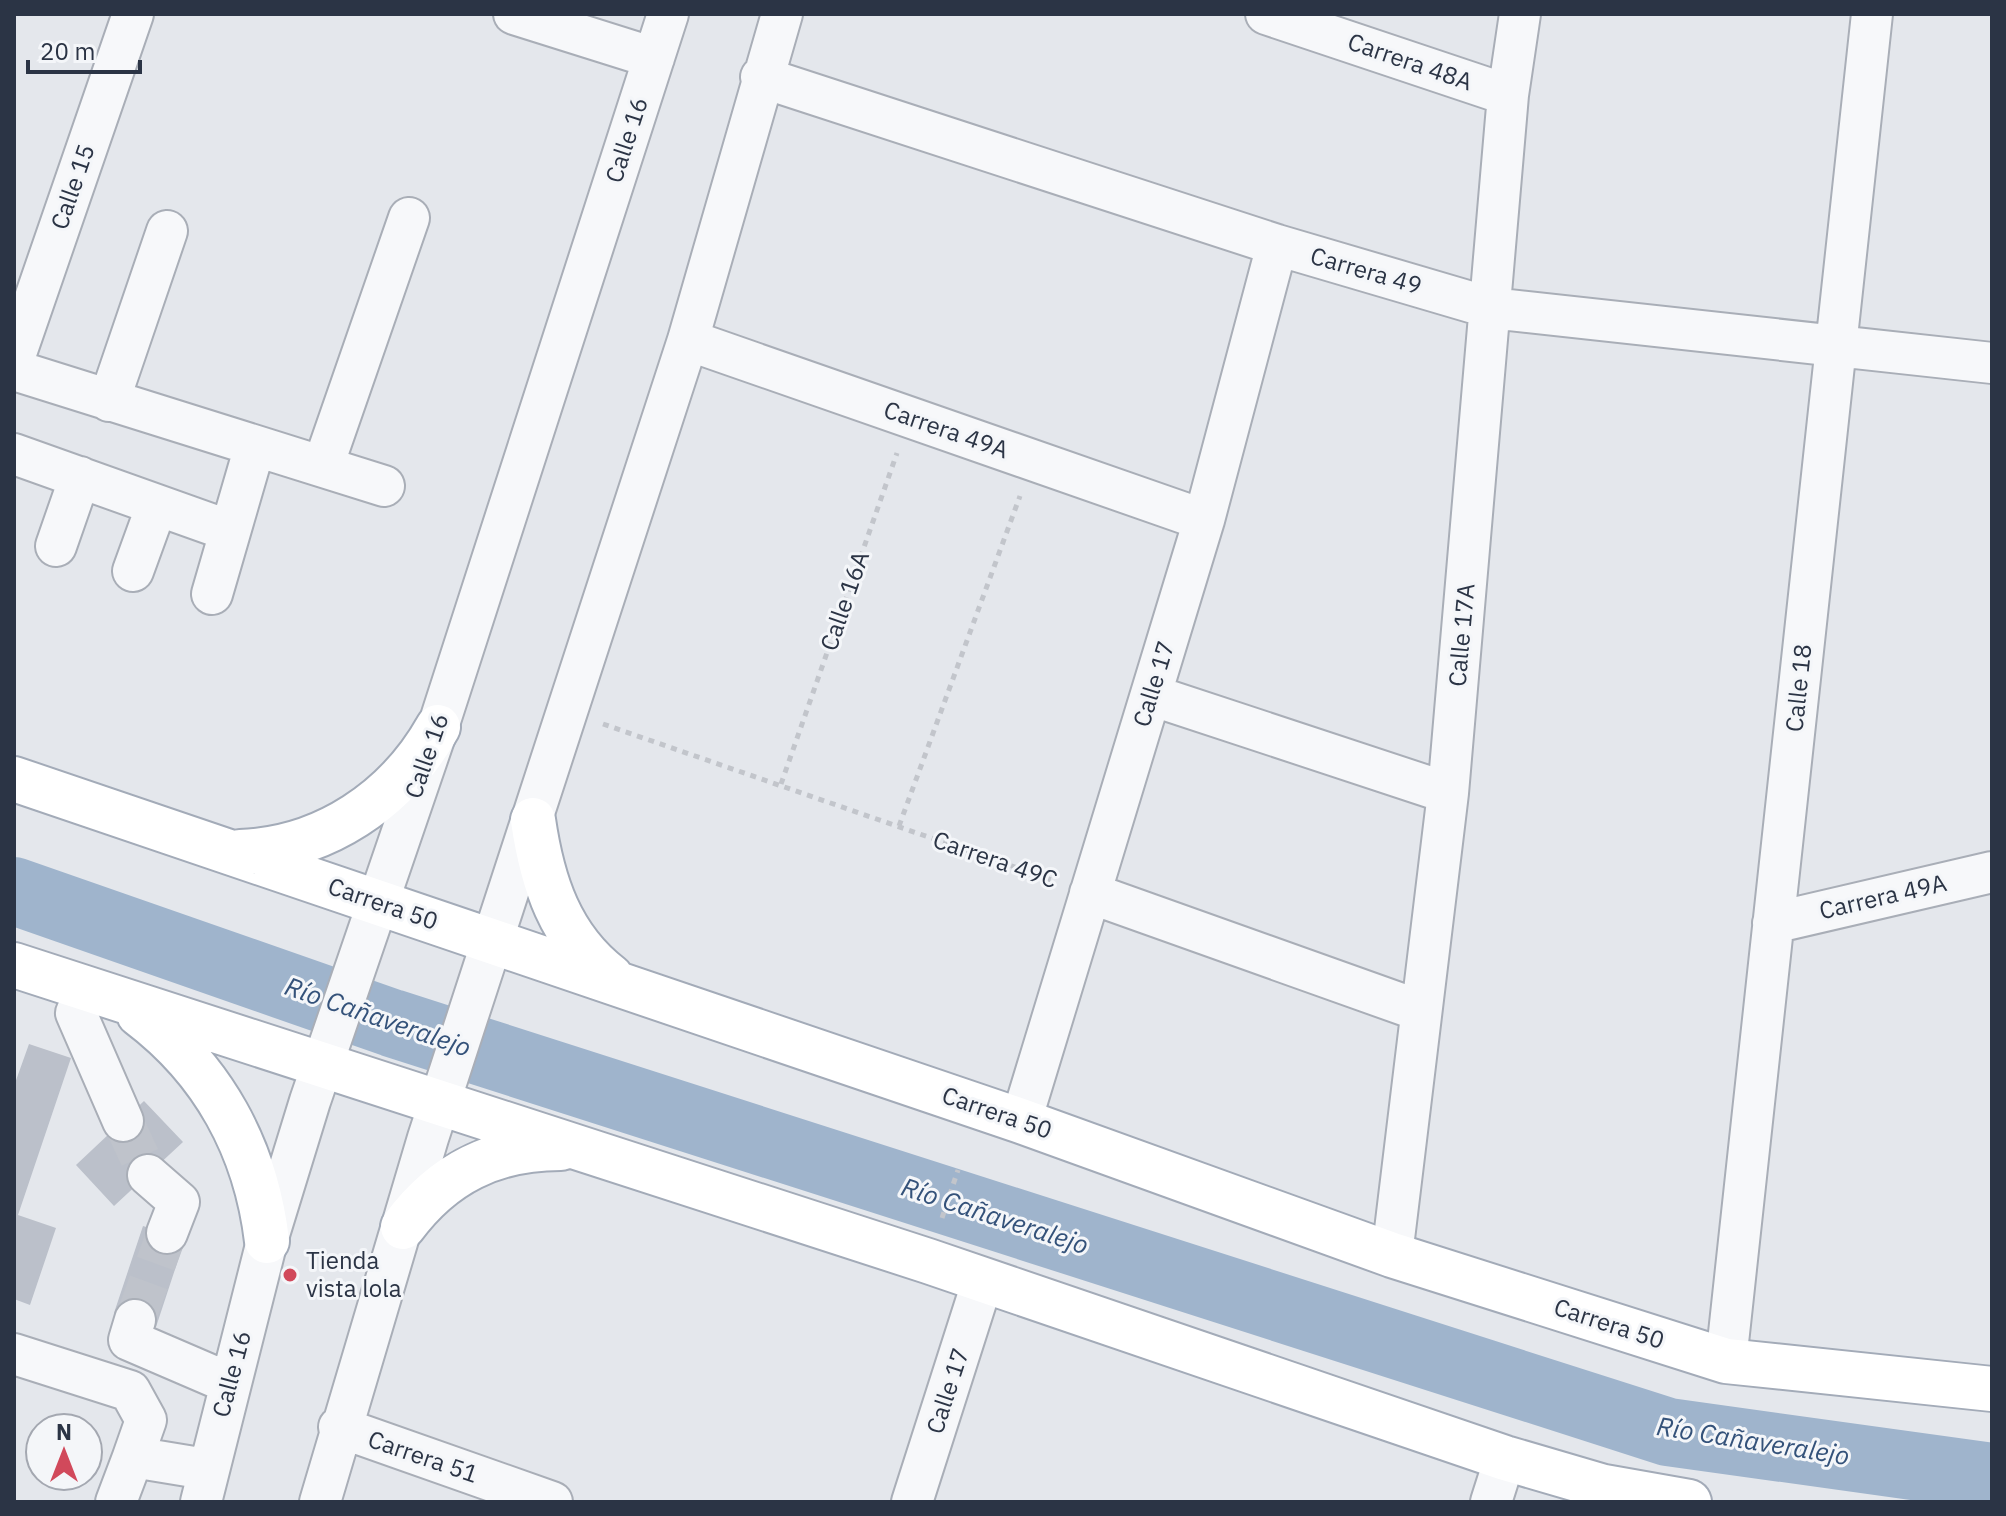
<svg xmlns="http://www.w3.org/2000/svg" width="2006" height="1516" font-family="'IBM Plex Sans',sans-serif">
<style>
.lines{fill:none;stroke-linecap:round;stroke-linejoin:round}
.river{stroke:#9fb4cc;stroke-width:68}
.building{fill:#bbc0ca}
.minor-tunnel{stroke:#bfc3cb;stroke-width:40;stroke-dasharray:40 20;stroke-linecap:butt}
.minor-casing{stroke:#a9aeb7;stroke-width:44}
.major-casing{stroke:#a3abb8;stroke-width:48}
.path{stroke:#c2c5cb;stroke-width:5;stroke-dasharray:6 6;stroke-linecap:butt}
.minor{stroke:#f7f8fa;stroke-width:40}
.major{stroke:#fff;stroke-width:44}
.poi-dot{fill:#d1495b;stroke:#f4f6f9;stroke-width:3}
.labels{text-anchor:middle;stroke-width:6;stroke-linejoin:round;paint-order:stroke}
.street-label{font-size:24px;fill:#2b3445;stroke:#f4f6f9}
.poi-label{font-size:24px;fill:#2b3445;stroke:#f4f6f9;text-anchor:start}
.water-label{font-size:26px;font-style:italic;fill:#34527a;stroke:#f4f6f9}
</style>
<rect width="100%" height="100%" fill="#e4e7ec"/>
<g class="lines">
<path class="river" d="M14,891L392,1023L1668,1432L1992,1477"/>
</g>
<path class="building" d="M29,1044L71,1058L18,1215L56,1228L30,1305L14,1299V1086Z
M144,1101L183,1142L114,1206L76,1165Z
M143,1226L185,1239L156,1327L114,1313Z"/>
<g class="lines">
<path class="minor-tunnel" d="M123,1121L148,1175
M135,1320L167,1233"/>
<defs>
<path id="minor" d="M514,14L654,58
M1266,14L1508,95
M761,77L1277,245L1491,308L1992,363
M688,340L1204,520
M14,359L133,14
M14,370L384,486
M109,401L167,231
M14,454L230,531
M323,466L409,218
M56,546L80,477
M133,571L157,505
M212,594L255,446
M1151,695L1448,793
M1090,893L1421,1011
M1773,923L1992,872
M88,989L76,1013L123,1121
M1021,1121L1204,520L1277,245
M148,1175L179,1202L167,1233
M1392,1255L1448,793L1508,95L1520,14
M135,1320L129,1340L229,1383
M14,1354L130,1391L146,1420L133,1457L206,1469
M1726,1361L1872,14
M339,1427L552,1502
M116,1502L133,1457
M201,1502L267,1241L310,1101L438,727L668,14
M320,1502L428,1138L688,340L782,14
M912,1502L983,1280
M1491,1502L1505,1458"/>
<path id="major" d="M14,779L1021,1121L1392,1255L1726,1361L1992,1389
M533,820C542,882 560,938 611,977
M240,852C324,849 397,800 438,727
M14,965L928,1261L1505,1458L1604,1487L1689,1502
M139,1014C213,1070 256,1148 267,1241
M403,1227C443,1173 494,1148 561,1148"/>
</defs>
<use href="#minor" class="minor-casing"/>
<use href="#major" class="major-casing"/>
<path class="path" d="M603,724L1055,881
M781,784L897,453
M899,826L1020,496
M942,1218L958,1170"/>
<use href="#minor" class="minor"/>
<use href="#major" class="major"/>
</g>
<circle class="poi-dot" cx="290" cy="1275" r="8"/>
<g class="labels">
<g class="street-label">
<text transform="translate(1410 62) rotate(19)" y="8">Carrera 48A</text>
<text transform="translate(627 140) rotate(-72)" y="8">Calle 16</text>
<text transform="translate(73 187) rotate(-71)" y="8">Calle 15</text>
<text transform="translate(1366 271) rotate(16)" y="8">Carrera 49</text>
<text transform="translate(946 430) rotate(19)" y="8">Carrera 49A</text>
<text transform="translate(845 601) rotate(-71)" y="8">Calle 16A</text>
<text transform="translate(1462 635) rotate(-85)" y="8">Calle 17A</text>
<text transform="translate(1154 684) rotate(-73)" y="8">Calle 17</text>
<text transform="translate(1799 688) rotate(-84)" y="8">Calle 18</text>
<text transform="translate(427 756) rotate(-71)" y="8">Calle 16</text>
<text transform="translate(995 860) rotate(19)" y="8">Carrera 49C</text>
<text transform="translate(1883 897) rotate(-13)" y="8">Carrera 49A</text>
<text transform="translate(383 904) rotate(19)" y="8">Carrera 50</text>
<text transform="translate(997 1113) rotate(19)" y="8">Carrera 50</text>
<text transform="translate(1609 1324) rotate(18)" y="8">Carrera 50</text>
<text transform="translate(232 1374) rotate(-75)" y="8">Calle 16</text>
<text transform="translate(948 1391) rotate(-72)" y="8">Calle 17</text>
<text transform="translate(423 1457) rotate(19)" y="8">Carrera 51</text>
</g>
<g class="poi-label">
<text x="306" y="1269">Tienda<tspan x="306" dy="28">vista lola</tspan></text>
</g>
<g class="water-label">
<text transform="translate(378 1017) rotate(19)" y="9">Río Cañaveralejo</text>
<text transform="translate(995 1216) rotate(18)" y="9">Río Cañaveralejo</text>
<text transform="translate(1753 1441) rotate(9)" y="9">Río Cañaveralejo</text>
</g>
</g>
<rect width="2006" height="1516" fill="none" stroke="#2b3445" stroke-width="32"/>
<g transform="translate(64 1452)"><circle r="38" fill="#f4f6f9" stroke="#a4a8b1" stroke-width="2"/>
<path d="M0-6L14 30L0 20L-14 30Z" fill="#d1495b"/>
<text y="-12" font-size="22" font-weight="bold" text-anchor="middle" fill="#2b3445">N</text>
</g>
<path d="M28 60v12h112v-12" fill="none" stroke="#2b3445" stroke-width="4"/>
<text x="40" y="60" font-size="24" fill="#2b3445" stroke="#f4f6f9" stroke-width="6" paint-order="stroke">20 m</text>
</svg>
